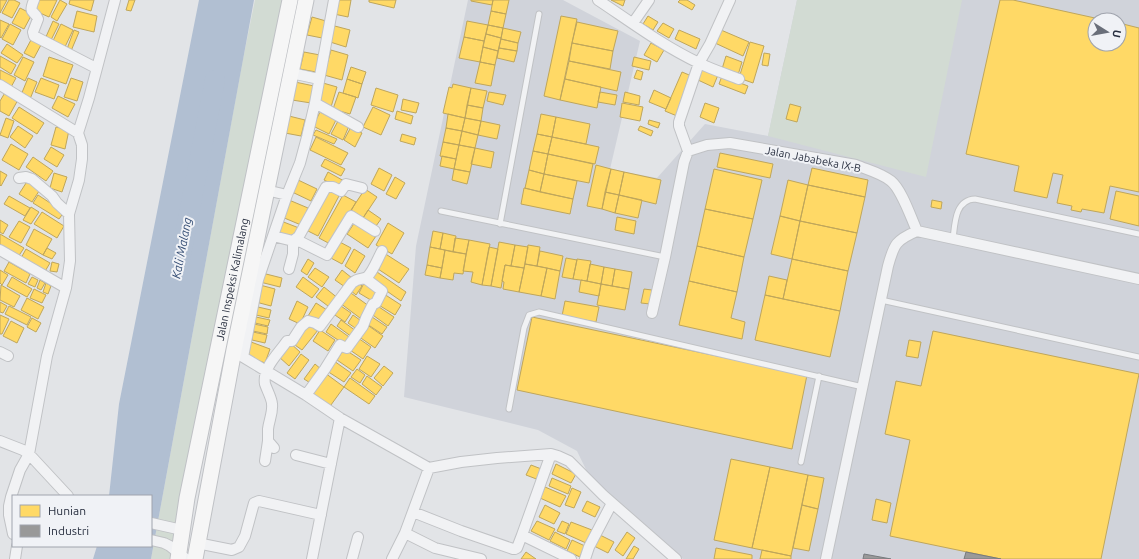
<svg xmlns="http://www.w3.org/2000/svg" width="1139" height="559" font-family="Ubuntu,sans-serif">
<style>
.built{fill:#d0d3da;fill-rule:evenodd}
.green{fill:#d2dbd3}
.water{fill:#b1bfd2}
.homes{fill:#ffd966;stroke:#bfa65b}
.industry{fill:#999;stroke:#777a7e}
.lines{fill:none;stroke-linecap:round;stroke-linejoin:round}
.river{stroke:#b1bfd2;stroke-width:20}
.service-casing{stroke:#c0c2c5;stroke-width:7}
.minor-casing{stroke:#c0c2c5;stroke-width:12}
.primary-casing{stroke:#bfc1c5;stroke-width:17}
.service{stroke:#f1f2f4;stroke-width:5}
.minor{stroke:#f1f2f4;stroke-width:10}
.primary{stroke:#f6f6f6;stroke-width:15}
.labels{text-anchor:middle;stroke-width:4;stroke-linejoin:round;paint-order:stroke}
.street-label{font-size:11px;fill:#293040;stroke:#f0f2f6}
.water-label{font-size:12px;font-style:italic;fill:#344d74;stroke:#f0f2f6}
</style>
<rect width="100%" height="100%" fill="#e2e4e7"/>
<path class="built" d="M468,0H563L640,41L610,169L657,178L705,124L768,136L797,0H1139V559H683L594,486L577,451L538,430L404,397L416,246ZM1095,20H1119V44H1095Z"/>
<path class="green" d="M255,0H290L175,559H151L243,59Z
M797,0H962L926,177L768,136Z"/>
<path class="water" d="M199,0H254L151,559H93L97,546H151V496H109L119,404Z"/>
<path class="homes" d="M0,0H7L0,13Z
M9,0H14L20,3L12,18L2,13Z
M38,0H57L49,17L33,10Z
M60,0L67,4L57,21L51,17Z
M70,0H94L91,11L69,4Z
M129,0H135L131,11L126,10Z
M337,0H351L348,17L334,14Z
M369,0H396L394,8L369,2Z
M471,0H493L492,5L471,1Z
M493,0H509L506,14L491,11Z
M611,0H625L623,6Z
M680,0H687L695,5L692,10L678,2Z
M1000,0H1013L1104,20H1095V44H1119V23L1139,28V192L1110,186L1104,213L1082,209L1081,212L1071,210L1072,206L1057,203L1063,175L1053,173L1047,198L1014,191L1019,166L966,154Z
M20,8L32,14L24,29L12,23Z
M77,11L97,16L94,32L73,27Z
M491,11L506,14L503,28L488,25Z
M561,16L577,19L560,100L544,96Z
M648,16L658,22L653,30L643,24Z
M312,17L326,21L322,38L307,35Z
M0,20L9,24L1,38L0,37Z
M53,21L59,24L50,42L45,39Z
M467,21L488,25L484,41L464,37Z
M577,22L618,31L613,51L572,43Z
M663,23L674,29L669,38L657,31Z
M10,24L21,30L13,45L2,39Z
M61,24L73,30L64,49L52,43Z
M331,25L350,30L346,47L327,41Z
M488,25L503,28L501,38L486,34Z
M503,28L521,32L518,43L501,39Z
M74,30L79,32L71,51L67,49Z
M679,30L700,39L696,49L675,39Z
M721,30L749,42L743,56L715,43Z
M486,34L501,38L498,51L483,47Z
M464,37L484,41L480,62L459,58Z
M32,38L42,43L34,58L24,53Z
M501,39L518,43L517,51L499,48Z
M750,42L764,46L753,83L739,78Z
M572,43L613,51L610,69L569,61Z
M651,43L664,50L657,62L644,55Z
M7,44L23,55L17,63L1,53Z
M483,47L498,51L495,65L480,62Z
M499,48L517,51L514,62L497,58Z
M331,50L348,55L342,80L324,75Z
M304,52L320,55L316,72L300,69Z
M764,53L770,54L768,66L762,65Z
M0,56L16,65L11,74L0,67Z
M726,56L742,62L738,75L722,69Z
M23,57L34,62L25,81L14,75Z
M49,57L73,65L66,84L43,76Z
M634,57L651,61L649,70L632,66Z
M569,61L621,72L617,91L565,79Z
M480,62L495,65L491,86L475,83Z
M351,67L366,72L362,84L347,79Z
M702,69L718,75L713,87L698,80Z
M0,70L16,78L10,89L0,83Z
M637,70L643,72L641,80L634,78Z
M682,72L694,77L677,116L665,111Z
M722,76L748,86L745,94L719,84Z
M28,78L37,82L30,99L21,95Z
M41,78L59,85L54,99L35,92Z
M71,78L83,82L77,101L64,97Z
M347,79L362,84L358,98L343,93Z
M565,79L601,87L597,108L560,100Z
M295,82L314,86L311,103L292,100Z
M323,83L337,87L331,107L317,102Z
M453,84L471,88L465,118L443,113L449,87L452,88Z
M376,88L398,95L393,112L371,105Z
M471,88L487,91L483,108L467,105Z
M654,90L671,98L666,109L649,102Z
M6,91L19,98L9,116L0,111V101Z
M339,92L356,97L350,114L333,109Z
M489,92L506,95L503,105L487,101Z
M600,92L617,95L615,105L598,102Z
M625,92L640,96L639,105L623,102Z
M58,96L75,104L68,117L52,108Z
M403,99L419,103L416,113L401,110Z
M622,103L643,107L640,121L620,117Z
M705,103L719,108L714,123L700,117Z
M790,104L801,107L797,122L786,119Z
M467,105L483,108L481,121L465,118Z
M19,107L44,123L37,134L12,118Z
M373,107L390,115L381,135L363,127Z
M397,111L413,116L411,124L395,119Z
M320,112L336,120L329,134L313,126Z
M448,114L465,118L462,131L446,128Z
M541,114L556,117L552,137L537,134Z
M289,116L305,120L301,136L285,133Z
M556,117L590,124L586,144L552,137Z
M6,118L14,121L8,138L0,135Z
M465,118L481,121L478,135L462,131Z
M649,120L660,123L658,128L648,124Z
M338,121L349,126L343,140L331,134Z
M481,121L500,125L497,139L478,135Z
M18,126L33,136L25,148L10,137Z
M640,126L653,131L651,136L638,130Z
M56,127L69,130L65,149L51,145Z
M351,127L362,133L355,147L344,140Z
M446,128L462,131L459,145L443,142Z
M316,130L337,139L334,144L313,135Z
M462,131L478,135L475,148L459,145Z
M402,134L416,138L414,145L400,141Z
M537,134L552,137L548,154L533,151Z
M316,137L348,153L341,165L310,150Z
M552,137L599,147L595,164L548,154Z
M443,142L459,145L456,159L440,156Z
M11,144L28,154L19,170L2,160Z
M459,145L475,148L470,172L454,169Z
M51,147L64,155L57,167L44,159Z
M475,148L494,152L491,168L471,164Z
M533,151L548,154L544,174L529,170Z
M720,153L773,164L770,178L717,167Z
M548,154L593,164L589,183L544,174Z
M442,156L456,159L454,169L440,166Z
M33,157L53,171L46,181L26,167Z
M325,159L345,169L341,176L321,166Z
M596,165L611,169L602,209L587,206Z
M379,168L392,175L384,191L371,184Z
M812,168L868,180L865,197L808,185Z
M454,169L470,172L467,184L452,180Z
M611,169L624,172L619,195L605,192Z
M714,169L762,180L753,219L705,209Z
M529,170L544,174L540,192L525,188Z
M0,171L7,175L1,186L0,185Z
M328,172L344,181L340,188L324,180Z
M624,172L661,180L656,204L619,195Z
M54,173L67,177L62,192L50,188Z
M544,174L577,181L573,199L540,192Z
M395,177L405,183L396,199L386,194Z
M296,179L317,189L311,201L290,191Z
M28,180L41,188L32,202L19,194Z
M788,180L808,185L800,221L780,216Z
M808,185L865,197L857,233L800,221Z
M329,188L340,194L318,236L306,230Z
M524,188L573,199L570,214L521,204Z
M365,189L377,197L363,218L351,210Z
M1116,191L1139,196V226L1110,219Z
M605,192L619,195L615,213L602,209Z
M38,195L64,212L59,219L33,203Z
M343,195L356,202L332,245L319,238Z
M619,195L642,200L638,218L615,213Z
M9,196L30,208L25,216L4,204Z
M289,200L308,208L301,225L282,217Z
M932,200L942,202L941,209L931,207Z
M31,207L39,212L31,224L23,220Z
M705,209L753,219L744,257L697,246Z
M368,210L381,219L376,226L363,218Z
M42,212L64,226L57,238L34,224Z
M780,216L800,221L792,259L771,254Z
M617,217L636,221L634,234L615,230Z
M0,220L8,225L3,234L0,232Z
M19,221L30,227L21,243L9,237Z
M281,221L299,228L295,239L277,231Z
M800,221L857,233L848,271L792,259Z
M355,222L376,236L368,248L347,234Z
M388,223L404,233L392,254L376,245Z
M34,229L52,239L43,255L26,245Z
M433,231L443,233L440,249L430,247Z
M443,233L456,236L453,252L440,249Z
M0,234L24,248L18,257L0,247Z
M455,238L469,240L466,254L453,252Z
M469,240L490,244L482,285L471,282L473,272L463,271Z
M338,241L351,248L342,264L329,257Z
M499,242L515,245L511,266L505,265L501,288L491,286Z
M515,245L528,247L524,268L511,266Z
M528,245L540,247L537,266L525,264Z
M697,246L744,257L737,292L689,281Z
M430,247L445,250L442,268L427,265Z
M489,247L498,249L491,286L482,285Z
M47,248L56,253L52,259L43,255Z
M26,249L50,263L44,273L20,260Z
M354,249L365,256L355,273L345,266Z
M445,250L466,254L463,274L454,273L453,280L440,278Z
M540,251L563,256L560,271L537,266Z
M384,253L409,269L399,283L375,267Z
M566,258L577,260L573,279L562,277Z
M308,259L314,263L307,275L301,271Z
M577,259L591,261L587,281L573,279Z
M792,259L848,271L840,311L783,299Z
M9,262L30,274L26,283L4,271Z
M52,262L59,264L57,272L50,271Z
M525,264L547,268L541,296L519,292Z
M590,264L604,267L601,284L587,281Z
M427,265L442,268L440,278L425,275Z
M505,265L524,268L519,292L503,289L504,282L502,281Z
M604,267L615,269L612,286L601,284Z
M315,268L329,277L322,287L308,277Z
M547,268L560,271L555,299L541,296Z
M615,269L632,272L629,289L612,286Z
M0,270L8,275L2,285L0,283Z
M342,270L352,278L345,287L335,280Z
M377,272L406,292L401,301L371,280Z
M262,273L282,278L280,287L260,282Z
M769,276L787,280L783,299L765,295Z
M12,277L32,289L27,297L7,286Z
M32,277L38,280L35,287L28,284Z
M303,277L319,289L312,298L296,287Z
M40,280L45,283L41,290L37,288Z
M581,280L601,284L599,296L579,292Z
M356,281L362,286L356,295L350,290Z
M689,281L737,292L731,318L745,322L742,339L679,325Z
M46,283L51,286L48,294L43,292Z
M364,283L380,292L374,302L359,293Z
M601,284L629,289L625,310L597,305Z
M1,285L20,296L14,307L0,300Z
M260,285L275,289L271,306L256,302Z
M324,287L339,299L332,309L316,297Z
M34,289L46,295L42,303L30,298Z
M644,289L652,290L650,304L641,303Z
M348,291L369,306L360,318L340,303Z
M384,294L401,305L395,315L377,304Z
M765,295L840,311L830,357L755,340Z
M27,298L44,307L38,319L21,310Z
M297,301L308,307L300,324L289,319Z
M565,301L599,307L596,322L562,316Z
M0,302L7,306L3,313L0,312Z
M316,303L327,310L319,323L308,316Z
M338,304L351,313L345,322L332,313Z
M376,305L394,317L388,326L370,313Z
M9,306L31,317L27,325L5,314Z
M258,307L271,310L269,318L256,315Z
M0,315L9,319L2,334H0Z
M353,315L364,323L358,330L348,323Z
M369,315L387,327L382,334L364,322Z
M256,317L270,320L268,326L255,323Z
M532,317L807,375L792,449L517,390Z
M32,318L41,323L36,332L27,327Z
M341,320L356,331L352,337L337,326Z
M11,321L24,328L17,343L3,336Z
M309,322L318,330L302,350L292,343Z
M254,324L268,327L267,334L253,331Z
M331,324L352,339L347,346L326,332Z
M366,324L383,336L375,348L358,336Z
M320,330L335,340L328,351L313,341Z
M933,331L1139,374L1101,559H1001L890,536L910,440L885,434L896,381L921,386Z
M253,332L267,335L265,343L252,340Z
M358,338L371,347L363,359L350,350Z
M909,340L921,342L918,358L906,356Z
M251,342L270,349L265,363L246,356Z
M289,342L300,352L289,366L278,356Z
M344,349L361,360L353,371L337,360Z
M301,354L309,360L295,379L287,373Z
M367,356L380,364L371,377L359,369Z
M334,361L351,373L344,382L327,371Z
M315,364L322,370L312,384L304,379Z
M384,366L393,373L383,386L374,378Z
M357,369L365,375L360,383L351,377Z
M325,373L344,387L328,409L309,395Z
M367,376L382,387L376,395L362,384Z
M350,378L375,396L369,404L344,387Z
M731,459L770,467L752,548L714,540Z
M556,464L576,474L571,483L552,474Z
M531,465L544,470L539,480L526,475Z
M770,467L808,475L791,556L752,548Z
M808,475L824,478L818,509L802,505Z
M552,478L571,486L568,494L549,486Z
M545,487L566,496L560,507L540,498Z
M572,488L581,492L574,508L565,505Z
M876,499L891,503L887,523L872,520Z
M587,501L600,507L595,517L582,511Z
M545,505L560,513L554,524L539,517Z
M802,505L818,509L809,551L793,548Z
M537,521L555,529L549,540L531,531Z
M562,521L569,524L565,534L557,531Z
M571,522L592,530L586,543L566,534Z
M555,532L570,540L566,549L550,541Z
M627,532L635,538L623,556L615,550Z
M598,534L614,542L608,553L592,545Z
M572,540L585,546L580,557L567,551Z
M634,546L639,549L633,559H626Z
M716,548L752,555V559H714Z
M762,550L791,556V559H760Z
M526,552L536,559H521Z"/>
<path class="industry" d="M966,552L1001,559H964Z
M864,554L891,559H863Z"/>
<g class="lines">
<path class="river" d="M178,270L215,80
M122,559L124,546"/>
<defs>
<path id="service" d="M441,211L665,257
M500,224L539,14
M953,239C955,223 955,200 975,199L1139,234
M881,300L1139,357
M509,409L524,328L529,315L539,312L863,387
M801,462L819,376"/>
<path id="minor" d="M34,0C28,15 34,9 38,19L33,32L34,36L96,68
M598,0C631,22 663,46 699,63C711,69 726,74 739,79
M633,23L649,0
M291,73L319,79
M0,85L78,133
M315,103L358,127
M688,151L679,126V122L699,63L710,44L730,0
M19,178L26,177L32,179L52,196L57,203L69,214
M266,190L287,195
M917,231L1139,279
M273,236L293,241L299,236L326,187H333L341,191L346,184L362,188
M0,250L66,288
M289,269L293,254V241L301,242L327,255L351,216L375,231
M652,313L665,257L684,162L688,151L707,145L730,143L856,165C868,170 881,173 891,181C902,190 911,218 917,231
M234,350L243,357L306,395L340,418L429,468L461,462L497,458L551,454L558,456L569,461L603,495L676,559
M0,352L8,356
M243,357L258,280L287,195L300,163L307,137L315,103L334,0
M306,395L325,369L340,345L344,347L347,348L363,326L366,318L373,304L376,303L382,291L365,278
M0,441L23,450L29,454L68,496
M274,448L268,441C268,437 268,433 268,429C269,420 273,413 272,404C272,399 267,390 265,384C262,368 279,353 287,341H292L301,327L308,321L315,323L320,326L352,283C359,277 362,280 367,277C373,272 378,258 382,251
M551,454L522,535L571,559
M296,455L331,464
M265,461L268,441
M413,512L461,531L513,549H515L517,548L522,535
M151,523L182,530
M405,533L435,548L481,559
M13,534L9,515V506L11,497L20,470L29,454L47,356L66,288L70,261L69,214L79,180L82,159V145L78,133L89,98L115,0
M151,540L164,543L170,546L186,559
M197,543L232,550L239,547L245,536L254,503L259,501L321,515
M15,559L17,546
M312,559L340,418
M352,559L358,537
M392,559L405,533L429,468
M585,559L589,547L612,503
M826,559L888,266C894,244 896,240 917,231"/>
<g id="primary">
<path id="s1" d="M178,559L187,498L290,0"/>
<path d="M195,559L234,350L306,0"/>
</g>
</defs>
<use href="#service" class="service-casing"/>
<use href="#minor" class="minor-casing"/>
<use href="#primary" class="primary-casing"/>
<use href="#service" class="service"/>
<use href="#minor" class="minor"/>
<use href="#primary" class="primary"/>
</g>
<g class="labels">
<g class="street-label">
<text transform="translate(813 159) rotate(11)" y="4">Jalan Jababeka IX-B</text>
<text dy="4" stroke="none"><textPath href="#s1" startOffset="285">Jalan Inspeksi Kalimalang</textPath></text>
</g>
<g class="water-label">
<text transform="translate(182 248) rotate(-79)" y="4">Kali Malang</text>
</g>
</g>
<rect x="12" y="495" width="140" height="52" fill="#f0f2f6" stroke="#a0a4ad"/>
<rect x="20" y="505" width="20" height="12" fill="#ffd966" stroke="#a0a4ad"/>
<text x="48" y="515" font-size="12" fill="#293040">Hunian</text>
<rect x="20" y="525" width="20" height="12" fill="#999999" stroke="#a0a4ad"/>
<text x="48" y="535" font-size="12" fill="#293040">Industri</text>
<g transform="translate(1107 32) rotate(101)"><circle r="19" fill="#f0f2f6" stroke="#a0a4ad"/>
<path d="M0-3L7 15L0 10L-7 15Z" fill="#6a6f7a"/>
<text y="-6" font-size="11" font-weight="bold" text-anchor="middle" fill="#293040">U</text>
</g>
</svg>
